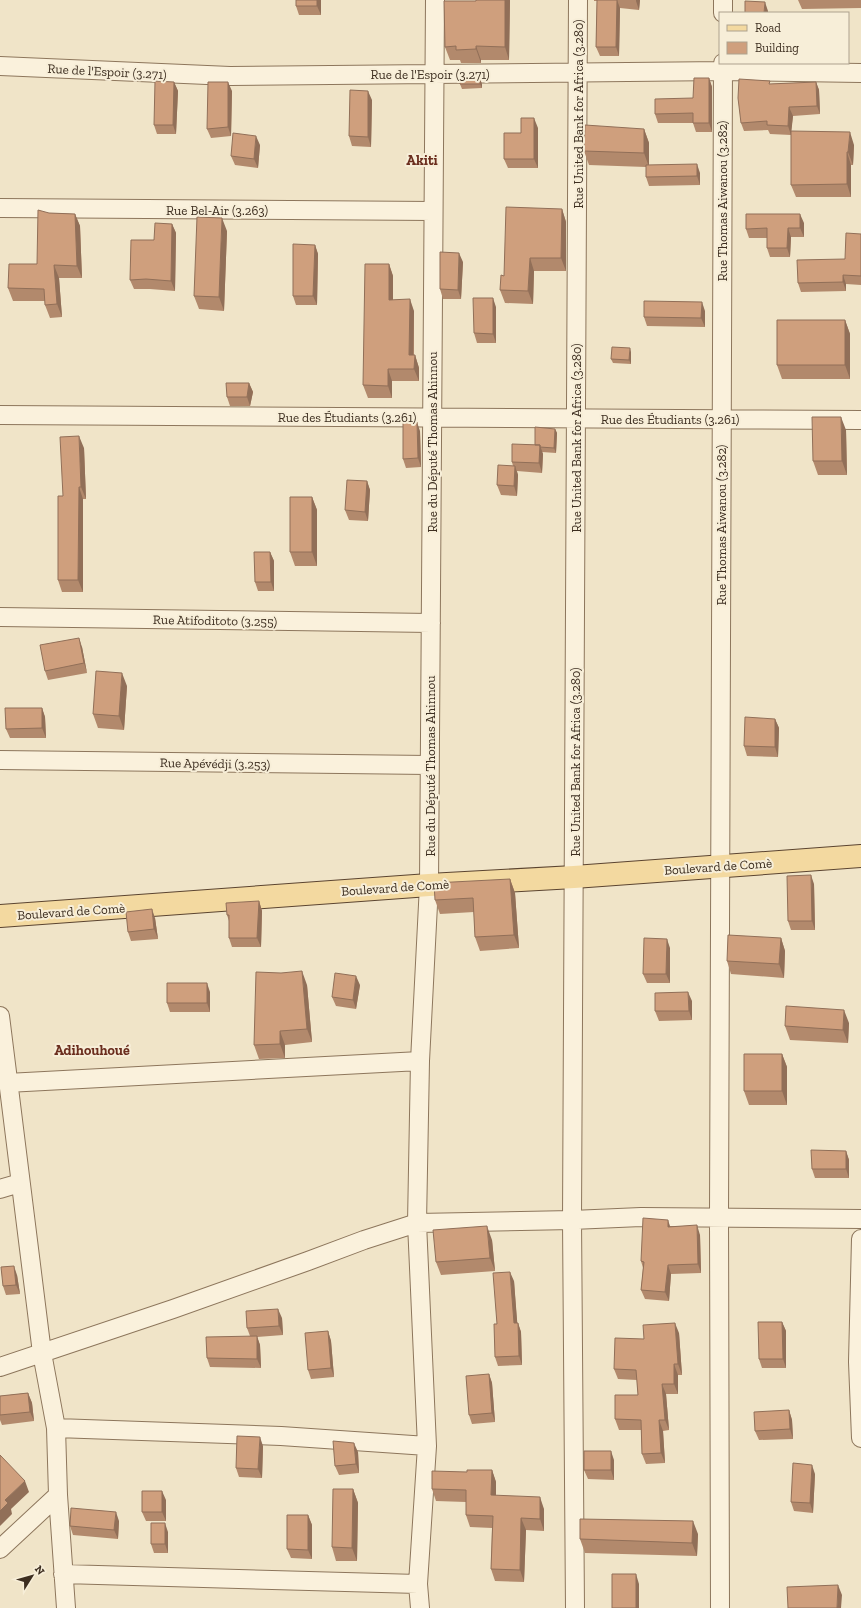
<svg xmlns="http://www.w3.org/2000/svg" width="861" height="1608" font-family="'Zilla Slab',serif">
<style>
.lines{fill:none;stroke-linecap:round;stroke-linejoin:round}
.minor-casing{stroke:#8d765c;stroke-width:20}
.primary-casing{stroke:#5b4430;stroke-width:24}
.minor{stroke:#faf1dc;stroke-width:18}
.primary{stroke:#f3d9a0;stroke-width:22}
.wall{fill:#b2896c}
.shaded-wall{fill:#916f58}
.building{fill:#cf9f7d;stroke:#916f58}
.labels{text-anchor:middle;stroke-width:4;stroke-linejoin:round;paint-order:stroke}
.street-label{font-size:13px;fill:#3d2e20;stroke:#f7eed8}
.neighbourhood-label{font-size:14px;font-weight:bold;fill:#6b2e1e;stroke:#f7eed8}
</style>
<rect width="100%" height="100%" fill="#f0e4c8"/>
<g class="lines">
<defs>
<path id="minor" d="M723,13V0
M0,66L230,76L723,71L861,73
M0,208L433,211
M0,415L861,420
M0,617L431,623
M0,760L429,765
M0,1016L42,1353L56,1428L58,1495L66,1608
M7,1083L420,1061
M0,1189L20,1183
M861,1239L858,1362L861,1438
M0,1367L173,1309L308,1261L364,1240L417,1223L572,1220L641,1217L861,1219
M56,1428L281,1436L427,1446
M0,1549L58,1495
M63,1574L418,1584
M420,1608L418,1584L427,1446L417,1223L420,1061L429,885L435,0
M575,1608L572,1220L578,0
M720,1608L719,1217L723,63"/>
<path id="primary" d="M0,916L429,885L574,877L861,856"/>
</defs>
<use href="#minor" class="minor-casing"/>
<use href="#primary" class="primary-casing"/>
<use href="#minor" class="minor"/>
<use href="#primary" class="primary"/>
</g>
<path class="wall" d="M296,0H321V15H299L296,6Z
M476,0H510L509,60H481V63H461L460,60H450L445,47L476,1Z
M594,0H640L639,10L620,8L619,56H600L596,47L597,1H594Z
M798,0H861V8L802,9Z
M709,78L712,87V132H696L693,123H658L655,114L693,98Z
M480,79L482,84V88L462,89L460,84Z
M174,82L178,91L176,134H157L154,125Z
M816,82L819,90L820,114L793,116L791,131L854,145L853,165H851V197H796L791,185V135L770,134L768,130L744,131L741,123L771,84Z
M232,91L231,136L211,138L207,129Z
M372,100L371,147L352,146L349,136Z
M538,128V168H508L504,159L521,133Z
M644,129L649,143V165L700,173V185L649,186L646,177V167L589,165L584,151Z
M260,145L258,168L235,165L231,156Z
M562,209L566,222V271H534L533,304L505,303L500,290L504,276Z
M49,213L75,214L80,226L82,278H59L62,317L50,318L45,305V301H13L8,288L37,264Z
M804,223V237H791L790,257H770L767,248V238H749L746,229Z
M172,224L176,233L175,291L150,289H134L130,280Z
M227,231L224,311L199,309L194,296Z
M861,234V285L846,284V291L801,292L798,283L845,259Z
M315,245L318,254L317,305H296L293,296Z
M463,262L461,299H443L440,289Z
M389,264L393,276V300L414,311V355H415L419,368V381H392V398H368L363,385Z
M496,307V343H477L474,333Z
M705,311V327L647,326L644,317Z
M845,320L850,334V379H782L777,365Z
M631,352V364L613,363L611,359Z
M249,383L253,392L250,406H230L227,397Z
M555,429L557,433L556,453L542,452L543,454L542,473L517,471L518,475L517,496L501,495L497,485L513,466L512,462L535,445Z
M846,430L847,475H818L813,461Z
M420,431L421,467L406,468L403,459Z
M84,448L86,499H83V592H62L58,580Z
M367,481L370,490L368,521L349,520L345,510Z
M312,497L317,510V566H295L290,552Z
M270,552L274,561V591H258L255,582Z
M82,647L87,673L48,680L45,671Z
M127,686L124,730L98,728L93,714Z
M42,708L45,717L46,738H10L6,729Z
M775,719L779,728L778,757L747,756L744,746Z
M510,879L515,893L519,948L480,951L475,937L474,912L440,914L435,900Z
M814,884L815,930H791L788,921Z
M259,901L262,911L261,947H232L229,938V921L227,915Z
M155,918L158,939L131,941L128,932Z
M781,938L785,951L784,978L731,974L727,961Z
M670,948V983H647L643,974Z
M307,985L312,1042L285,1045V1058L259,1059L254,1045Z
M360,985L356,1009L336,1006L332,997Z
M210,992V1012H170L167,1003Z
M692,1001V1020L659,1021L655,1011Z
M849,1023L848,1043L790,1040L785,1026Z
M782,1054L787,1067V1105H749L744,1091Z
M846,1151L849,1160V1178H815L812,1169Z
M670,1226L700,1235L701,1273L671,1274L669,1301L645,1299L641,1290L643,1268L641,1261Z
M492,1240L495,1271L441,1275L436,1262Z
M17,1275L20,1294L6,1295L3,1286Z
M514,1281L517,1323H518L521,1332L522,1365L498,1366L495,1357L497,1324Z
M282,1318L283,1335L257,1337L260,1345L261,1368L210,1367L207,1358L250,1336L247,1328Z
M782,1322L786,1331V1368H762L759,1359Z
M328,1331L331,1341L334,1377L311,1379L308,1370Z
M679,1333L682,1375H678V1394H666L669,1430L663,1431L665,1463L646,1464L642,1454L641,1430H619L615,1419L638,1395L637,1380L618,1379L614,1369L644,1339Z
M489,1374L492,1383L495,1422L472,1424L469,1415Z
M28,1393L32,1403L34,1421L2,1425L0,1420V1396Z
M789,1410L792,1420L793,1439L759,1440L755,1431Z
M263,1446L262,1478L239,1477L236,1468Z
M358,1452L359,1473L339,1475L335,1466Z
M614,1460V1480L588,1479L584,1470Z
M492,1470L496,1482V1496L544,1509V1531L526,1530L524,1582L495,1581L491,1569L492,1528L470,1527L466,1515V1502L436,1501L432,1489L467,1472Z
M815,1474L813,1513L794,1511L791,1502Z
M353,1489L358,1503L357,1561H336L332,1547Z
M166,1500V1521H146L142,1512Z
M308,1515L312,1525V1559L291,1558L287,1549Z
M119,1521L118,1539L73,1535L70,1526Z
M168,1532V1553H154L151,1544Z
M698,1534L697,1556L585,1553L580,1539Z"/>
<path class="shaded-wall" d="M317,0H321V15L317,6Z
M505,0H510L509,60L505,47Z
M617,0L620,8L619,56L616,47Z
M636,0H640L639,10L636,1Z
M765,2L768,11V13H764Z
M476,46L481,60V63L476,49Z
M709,78L712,87V132L709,123Z
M480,79L482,84V88L480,84Z
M174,82L178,91L176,134L173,125Z
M228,82L232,91L231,136L228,127Z
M816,82L819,90L820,114L817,106Z
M368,91L372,100L371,147L368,137Z
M789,107L793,116L791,135L788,126Z
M534,118L538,128V168L534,159Z
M644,129L649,143V167L644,153Z
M850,132L854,145L853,165L848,152Z
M256,136L260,145L258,168L254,159Z
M847,152L851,165V197L847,184Z
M697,164L700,173V185L697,176Z
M562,209L566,222V271L561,258Z
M75,214L80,226L82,278L77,266Z
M800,214L804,223V237L800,228Z
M222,218L227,231L224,311L219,297Z
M172,224L176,233L175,291L171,281Z
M788,228L791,237L790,257L787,248Z
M315,245L318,254L317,305L313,296Z
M459,253L463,262L461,299L458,290Z
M530,258L534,271L533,304L528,291Z
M389,264L393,276V312L389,300Z
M54,265L59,278L62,317L57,304Z
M843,275L846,284V291L843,282Z
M493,298L496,307V343L493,334Z
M410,299L414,311L413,367L409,355Z
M702,302L705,311V327L701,318Z
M845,320L850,334V379L845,365Z
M630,348L631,352V364L629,360Z
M415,355L419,368V381L414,369Z
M388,369L392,381V398L388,386Z
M249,383L253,392L250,406L247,397Z
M841,417L846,430L847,475L842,461Z
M417,422L420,431L421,467L418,458Z
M555,429L557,433L556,453L554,448Z
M79,436L84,448L86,499L81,487Z
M540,445L543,454L542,473L539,463Z
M515,466L518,475L517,496L514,486Z
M367,481L370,490L368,521L365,512Z
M79,487L83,499V592L78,580Z
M312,497L317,510V566L312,552Z
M270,552L274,561V591L271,582Z
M79,638L82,647L87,673L84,663Z
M122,673L127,686L124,730L119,716Z
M42,708L45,717L46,738L42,728Z
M775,719L779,728L778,757L775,747Z
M811,875L814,884L815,930L812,921Z
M510,879L515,893L519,948L514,935Z
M259,901L262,911L261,947L257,938Z
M152,909L155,918L158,939L154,929Z
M781,938L785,951L784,978L779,964Z
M667,939L670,948V983L666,974Z
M302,971L307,985L312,1042L307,1029Z
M356,976L360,985L356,1009L353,1000Z
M207,983L210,992V1012L207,1003Z
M688,992L692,1001V1020L689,1011Z
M844,1010L849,1023L848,1043L843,1030Z
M280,1031L285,1045V1058L280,1044Z
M782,1054L787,1067V1105L782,1091Z
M846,1151L849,1160V1178L846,1169Z
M668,1220L671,1229L668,1227Z
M697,1225L700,1235L701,1273L698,1264Z
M487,1226L492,1240L495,1271L490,1258Z
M668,1265L671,1274L669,1301L665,1292Z
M14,1266L17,1275L20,1294L16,1285Z
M510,1272L514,1281L518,1332L514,1323Z
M278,1309L282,1318L283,1335L279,1326Z
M782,1322L786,1331V1368L783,1359Z
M518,1323L521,1332L522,1365L519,1356Z
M675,1323L679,1333L682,1375L678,1364Z
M328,1331L331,1341L334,1377L331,1368Z
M257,1336L260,1345L261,1368L257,1359Z
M674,1364L678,1375V1394L674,1384Z
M489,1374L492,1383L495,1422L492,1413Z
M662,1384L666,1394L669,1430L665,1420Z
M28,1393L32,1403L34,1421L30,1412Z
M789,1410L792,1420L793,1439L790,1429Z
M659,1420L663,1431L665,1463L661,1453Z
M260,1437L263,1446L262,1478L258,1469Z
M354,1443L358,1452L359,1473L356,1464Z
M611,1451L614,1460V1480L611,1470Z
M812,1465L815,1474L813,1513L810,1503Z
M492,1470L496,1482V1507L491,1495Z
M25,1481L29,1492L11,1509L12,1514L0,1526V1511L5,1500Z
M353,1489L358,1503L357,1561L352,1548Z
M162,1491L166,1500V1521L162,1512Z
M540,1497L544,1509V1531L540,1519Z
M116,1512L119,1521L118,1539L114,1530Z
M308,1515L312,1525V1559L308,1550Z
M521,1518L526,1530L524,1582L520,1570Z
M693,1521L698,1534L697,1556L692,1543Z
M165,1523L168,1532V1553L165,1544Z
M636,1574L639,1584V1608H636Z
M838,1585L842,1595L841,1608H837Z"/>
<path class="building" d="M296,0H317V6H296Z
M476,0H505V47L476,46V49L456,50V46L445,47L444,1H476Z
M597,0H617L616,47H596Z
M745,1L765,2L764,13H745Z
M694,78H709V123H693V113L655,114V99L693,98Z
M480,79V84H460V80Z
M739,79L770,81L769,84L816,82L817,106L789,107L788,126L767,125V121L741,123L738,98Z
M155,81L174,82L173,125H154Z
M208,82H228V127L207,129Z
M350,90L368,91V137L349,136Z
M521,118H534V159H504V133H521Z
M585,125L644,129V153L584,151Z
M791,131L850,132L848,152H847V184L791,185Z
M233,133L256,136L254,159L231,156Z
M697,164V176L646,177V165Z
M506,207L562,209L561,258H530L528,291L500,290L501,275L504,276Z
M38,210L49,213L75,214L77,266L54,265L57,304L45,305L44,289L8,288L9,264H37Z
M746,214H800V228H788L787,248H767V228L746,229Z
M197,217L222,218L219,297L194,296Z
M155,223L172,224L171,281L146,279L130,280L131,240H154Z
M846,233L861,234V276L843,275V282L798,283L797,260L845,259Z
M293,244L315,245L313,296H293Z
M440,252L459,253L458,290L440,289Z
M365,264H389V300L410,299L409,355H415L414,369H388V386L363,385Z
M473,298H493V334L474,333Z
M644,301L702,302L701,318L644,317Z
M777,320H845V365H777Z
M612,347L630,348L629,360L611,359Z
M226,383H249L247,397H227Z
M812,417H841L842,461H813Z
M403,422H417L418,458L403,459Z
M535,427L555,429L554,448L540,447V445H535Z
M79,436L81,487H79L78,580H58V496H63L60,437Z
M512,444L540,445L539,463L512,462Z
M498,465L515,466L514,486L497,485Z
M347,480L367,481L365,512L345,510Z
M290,497H312V552H290Z
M254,552H270L271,582H255Z
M79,638L84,663L45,671L40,645Z
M96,671L122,673L119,716L93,714Z
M5,708H42V728L6,729Z
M745,717L775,719V747L744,746Z
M811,875L812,921H788L787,876Z
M510,879L514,935L475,937L473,898L435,900L434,883Z
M259,901L257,938H229V915H227L226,903Z
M152,909L154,929L128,932L126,912Z
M728,935L781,938L779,964L727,961Z
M644,938L667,939L666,974H643Z
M302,971L307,1029L280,1031V1044L254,1045L256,972L281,973Z
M335,973L356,976L353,1000L332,997Z
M167,983H207V1003H167Z
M688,992L689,1011H655V993Z
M786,1006L844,1010L843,1030L785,1026Z
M744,1054H782V1091H744Z
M811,1150L846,1151V1169H812Z
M643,1218L668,1220V1227L697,1225L698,1264L668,1265L665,1292L641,1290L644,1262L641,1261Z
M487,1226L490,1258L436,1262L433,1230Z
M14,1266L16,1285L3,1286L1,1267Z
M510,1272L514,1323H518L519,1356L495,1357L494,1324H497L493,1273Z
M278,1309L279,1326L247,1328L246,1311Z
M758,1322H782L783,1359H759Z
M675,1323L678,1364H674V1384H662L665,1420H659L661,1453L642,1454L641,1420L615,1419V1395H638L636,1370L614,1369L615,1338L644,1339L643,1325Z
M328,1331L331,1368L308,1370L305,1333Z
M257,1336V1359L207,1358L206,1337Z
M489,1374L492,1413L469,1415L466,1376Z
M28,1393L30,1412L0,1415V1396Z
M789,1410L790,1429L755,1431L754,1412Z
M237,1436L260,1437L258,1469L236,1468Z
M333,1441L354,1443L356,1464L335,1466Z
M584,1451H611V1470H584Z
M0,1455L25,1481L5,1500L8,1503L0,1511Z
M793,1463L812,1465L810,1503L791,1502Z
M467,1470H492L491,1495L540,1497V1519L521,1518L520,1570L491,1569L493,1516L466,1515V1490L432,1489V1471L467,1472Z
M333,1489H353L352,1548L332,1547Z
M142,1491H162V1512H142Z
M71,1508L116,1512L114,1530L70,1526Z
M287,1515H308V1550L287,1549Z
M580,1519L693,1521L692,1543L580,1539Z
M151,1523H165V1544H151Z
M612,1574H636V1608H612Z
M838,1585L837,1608H788L787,1587Z"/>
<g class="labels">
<g class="street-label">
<text transform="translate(107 71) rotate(3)" y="5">Rue de l'Espoir (3.271)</text>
<text x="430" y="79">Rue de l'Espoir (3.271)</text>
<text transform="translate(578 114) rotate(-90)" y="5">Rue United Bank for Africa (3.280)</text>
<text transform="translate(722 201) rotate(-90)" y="5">Rue Thomas Aiwanou (3.282)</text>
<text x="217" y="215">Rue Bel-Air (3.263)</text>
<text x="347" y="422">Rue des Étudiants (3.261)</text>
<text x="670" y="424">Rue des Étudiants (3.261)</text>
<text transform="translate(576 438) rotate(-90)" y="5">Rue United Bank for Africa (3.280)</text>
<text transform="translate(432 442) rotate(-90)" y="5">Rue du Député Thomas Ahinnou</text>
<text transform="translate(721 525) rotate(-90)" y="5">Rue Thomas Aiwanou (3.282)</text>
<text transform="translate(215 620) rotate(1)" y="5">Rue Atifoditoto (3.255)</text>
<text transform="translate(575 762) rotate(-90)" y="5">Rue United Bank for Africa (3.280)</text>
<text transform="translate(215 763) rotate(1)" y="5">Rue Apévédji (3.253)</text>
<text transform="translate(430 766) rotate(-90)" y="5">Rue du Député Thomas Ahinnou</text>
<text transform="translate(718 866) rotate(-4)" y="5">Boulevard de Comè</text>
<text transform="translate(395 887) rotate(-4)" y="5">Boulevard de Comè</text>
<text transform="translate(71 911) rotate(-4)" y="5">Boulevard de Comè</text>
</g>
<g class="neighbourhood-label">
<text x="422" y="165">Akiti</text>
<text x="92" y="1055">Adihouhoué</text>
</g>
</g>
<rect x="719" y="12" width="130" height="52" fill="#f7eed8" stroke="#ada18e"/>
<rect x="727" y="25" width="20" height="6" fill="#f3d9a0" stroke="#ada18e"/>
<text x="755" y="32" font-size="12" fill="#3d2e20">Road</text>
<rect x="727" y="42" width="20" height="12" fill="#cf9f7d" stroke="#ada18e"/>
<text x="755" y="52" font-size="12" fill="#3d2e20">Building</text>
<g transform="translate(32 1576) rotate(53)" stroke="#f7eed8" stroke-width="3" paint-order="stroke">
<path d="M0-3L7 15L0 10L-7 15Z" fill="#3d2e20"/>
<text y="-6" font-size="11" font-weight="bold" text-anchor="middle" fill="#3d2e20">N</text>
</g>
</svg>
